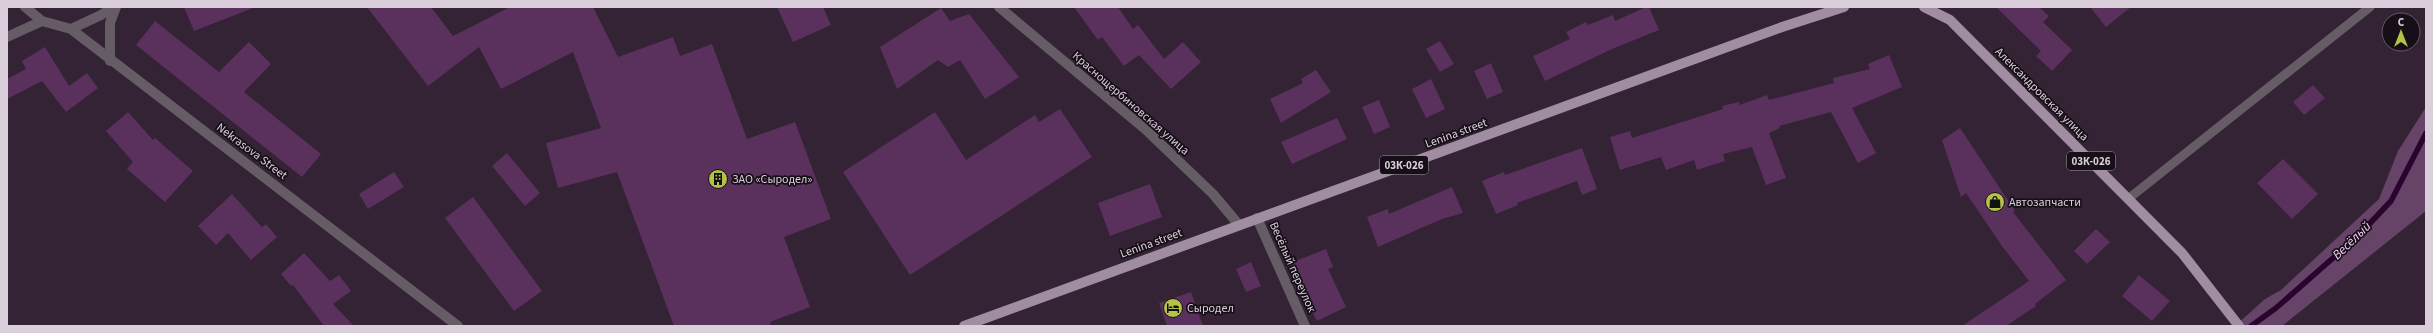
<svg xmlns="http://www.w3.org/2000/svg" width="2433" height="333" font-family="'Source Sans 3',sans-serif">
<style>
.green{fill:#654467}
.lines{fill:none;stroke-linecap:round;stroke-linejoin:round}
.stream{stroke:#2b032f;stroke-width:5.5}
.building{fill:#5a305d}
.service{stroke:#655c66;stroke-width:9}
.minor{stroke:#655c66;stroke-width:10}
.primary{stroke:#a08da1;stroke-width:10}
.labels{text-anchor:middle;stroke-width:3.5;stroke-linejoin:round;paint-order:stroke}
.shield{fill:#170f17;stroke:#a095a0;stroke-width:1}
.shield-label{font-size:11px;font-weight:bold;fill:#dbcedb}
.street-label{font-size:12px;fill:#dbcedb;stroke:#170f17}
.poi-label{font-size:12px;fill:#dbcedb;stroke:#170f17;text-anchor:start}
.water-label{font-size:13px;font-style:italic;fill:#fad1fc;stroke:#170f17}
</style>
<rect width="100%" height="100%" fill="#342235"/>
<path class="green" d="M2426,107V211L2282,326H2235L2265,299L2281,290L2379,199L2398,151Z"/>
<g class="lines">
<path class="stream" d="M2251,326L2276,308L2357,237L2391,201L2426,133"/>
</g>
<path class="building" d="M184,7H252L253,8L194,31Z
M367,7H431L453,36L510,7H593L618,57L673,37L680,56L712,44L747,139L795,122L831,219L784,237L810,307L770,322L771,326H674L617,172L558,188L546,143L601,128L573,52L501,89L479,47L428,86Z
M777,7H823L831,25L793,42Z
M1074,7H1118L1133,29L1138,25L1164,59L1183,42L1201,62L1171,89L1139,55L1124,66L1102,37L1098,40Z
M1646,7H1649L1659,30L1612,49L1545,81L1533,56L1570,39L1566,32L1586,22L1588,25L1613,15L1615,21Z
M1996,7H2039L2049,16L2043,22L2072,50L2052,71L2036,56L2041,51Z
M2090,7H2131L2106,27Z
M941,8L950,21L969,14L1019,77L985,99L960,60L948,67L938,60L897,89L880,47Z
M155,21L219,72L249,42L271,64L244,92L321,154L302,177L136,45Z
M1440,41L1454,64L1440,72L1426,49Z
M45,47L69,86L87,73L98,88L66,112L42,81L7,99V79L26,69L22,61Z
M1889,55L1902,87L1852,108L1876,153L1858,163L1831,112L1779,126L1780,128L1769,133L1786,178L1766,185L1752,147L1723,154L1725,161L1697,170L1694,160L1666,170L1661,157L1620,170L1610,137L1630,131L1632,138L1723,109L1722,106L1739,102L1740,105L1767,95L1769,100L1834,83L1833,78L1870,69L1868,64Z
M1491,63L1503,92L1487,99L1474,71Z
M1316,70L1331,92L1281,123L1270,99L1303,83L1301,79Z
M1431,79L1445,109L1426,118L1412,89Z
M2313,85L2325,98L2304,115L2293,102Z
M1379,100L1390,127L1374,134L1362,107Z
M1060,109L1092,157L910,275L843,172L935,112L966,160L1035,115L1039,122Z
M128,112L153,140L155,138L193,171L165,202L127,169L133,162L106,131Z
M1337,118L1347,139L1292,164L1281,142Z
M1960,128L2015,211L2013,212L2066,280L2035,304L2036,306L2006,326H1962L2029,281L2002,246L1966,193L1961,197L1942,140Z
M1582,148L1597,189L1582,195L1577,181L1517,203L1518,205L1496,214L1482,181L1504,172L1505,175Z
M507,153L540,193L525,206L492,166Z
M2283,159L2318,194L2292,219L2257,183Z
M394,172L404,187L368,209L359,194Z
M1150,184L1162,217L1110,236L1098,203Z
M1452,187L1463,213L1442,219L1378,247L1367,217L1388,209L1389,214Z
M232,194L262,227L266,224L277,237L251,260L228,233L216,245L198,226Z
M473,197L542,291L514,311L445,218Z
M2096,229L2110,242L2087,264L2074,251Z
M1326,249L1333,267L1328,269L1346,307L1317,321L1288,264Z
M304,253L330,281L339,275L351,291L333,304L354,326H324L293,285L291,286L281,274Z
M1251,262L1261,286L1246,292L1236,269Z
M2139,275L2170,301L2152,321L2122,296Z
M1191,292L1203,326H1167L1159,303Z"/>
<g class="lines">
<path class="service" d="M2128,199L2370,7"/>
<path class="minor" d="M25,7L42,21L71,29L458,326
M999,7L1145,129L1213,194L1239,225
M71,29L101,15L114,7
M7,37L42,21
M110,61V23L116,7
M1257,218L1305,326"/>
<path class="primary" d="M1924,7L1950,20L2182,253L2239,326
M964,326L1782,27L1844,7"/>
</g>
<defs>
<symbol id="building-disc" viewBox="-11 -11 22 22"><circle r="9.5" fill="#b5c249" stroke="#170f17"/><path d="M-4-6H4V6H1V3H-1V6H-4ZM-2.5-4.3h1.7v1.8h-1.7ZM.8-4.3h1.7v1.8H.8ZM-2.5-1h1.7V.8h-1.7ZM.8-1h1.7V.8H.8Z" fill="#111"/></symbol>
<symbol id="shop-disc" viewBox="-11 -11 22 22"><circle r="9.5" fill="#b5c249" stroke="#170f17"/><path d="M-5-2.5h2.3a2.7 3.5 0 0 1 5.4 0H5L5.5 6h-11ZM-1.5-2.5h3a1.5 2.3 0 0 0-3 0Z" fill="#111"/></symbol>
<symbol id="hotel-disc" viewBox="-11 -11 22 22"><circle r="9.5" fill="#b5c249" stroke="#170f17"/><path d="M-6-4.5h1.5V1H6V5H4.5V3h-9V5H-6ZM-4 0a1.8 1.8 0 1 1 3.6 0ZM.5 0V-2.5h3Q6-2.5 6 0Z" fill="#111"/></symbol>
</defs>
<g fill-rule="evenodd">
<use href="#building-disc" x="707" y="168" width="22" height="22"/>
<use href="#shop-disc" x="1984" y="191" width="22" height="22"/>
<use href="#hotel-disc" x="1162" y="297" width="22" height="22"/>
</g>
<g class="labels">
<g class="shield">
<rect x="2067" y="152" width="48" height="18" rx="3"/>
<rect x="1380" y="156" width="48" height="18" rx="3"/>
</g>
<g class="shield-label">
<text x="2091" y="165">03К-026</text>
<text x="1404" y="169">03К-026</text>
</g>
<g class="street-label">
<text transform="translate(2042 94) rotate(45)" y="4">Александровская улица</text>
<text transform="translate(1131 103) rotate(41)" y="4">Краснощербиновская улица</text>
<text transform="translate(1456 133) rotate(-20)" y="4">Lenina street</text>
<text transform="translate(252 151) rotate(37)" y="4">Nekrasova Street</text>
<text transform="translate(1151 243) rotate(-20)" y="4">Lenina street</text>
<text transform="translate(1293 267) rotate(66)" y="4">Весёлый переулок</text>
</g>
<g class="poi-label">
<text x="732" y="183">ЗАО «Сыродел»</text>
<text x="2009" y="206">Автозапчасти</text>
<text x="1187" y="312">Сыродел</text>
</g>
<g class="water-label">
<text transform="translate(2351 240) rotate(-44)" y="5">Весёлый</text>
</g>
</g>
<rect width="2433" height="333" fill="none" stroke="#dbcedb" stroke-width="16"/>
<g transform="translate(2401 32)"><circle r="19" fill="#170f17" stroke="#655b65"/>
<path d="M0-3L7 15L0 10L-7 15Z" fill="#b5c249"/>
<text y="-6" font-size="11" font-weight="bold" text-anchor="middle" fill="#dbcedb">С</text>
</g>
</svg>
